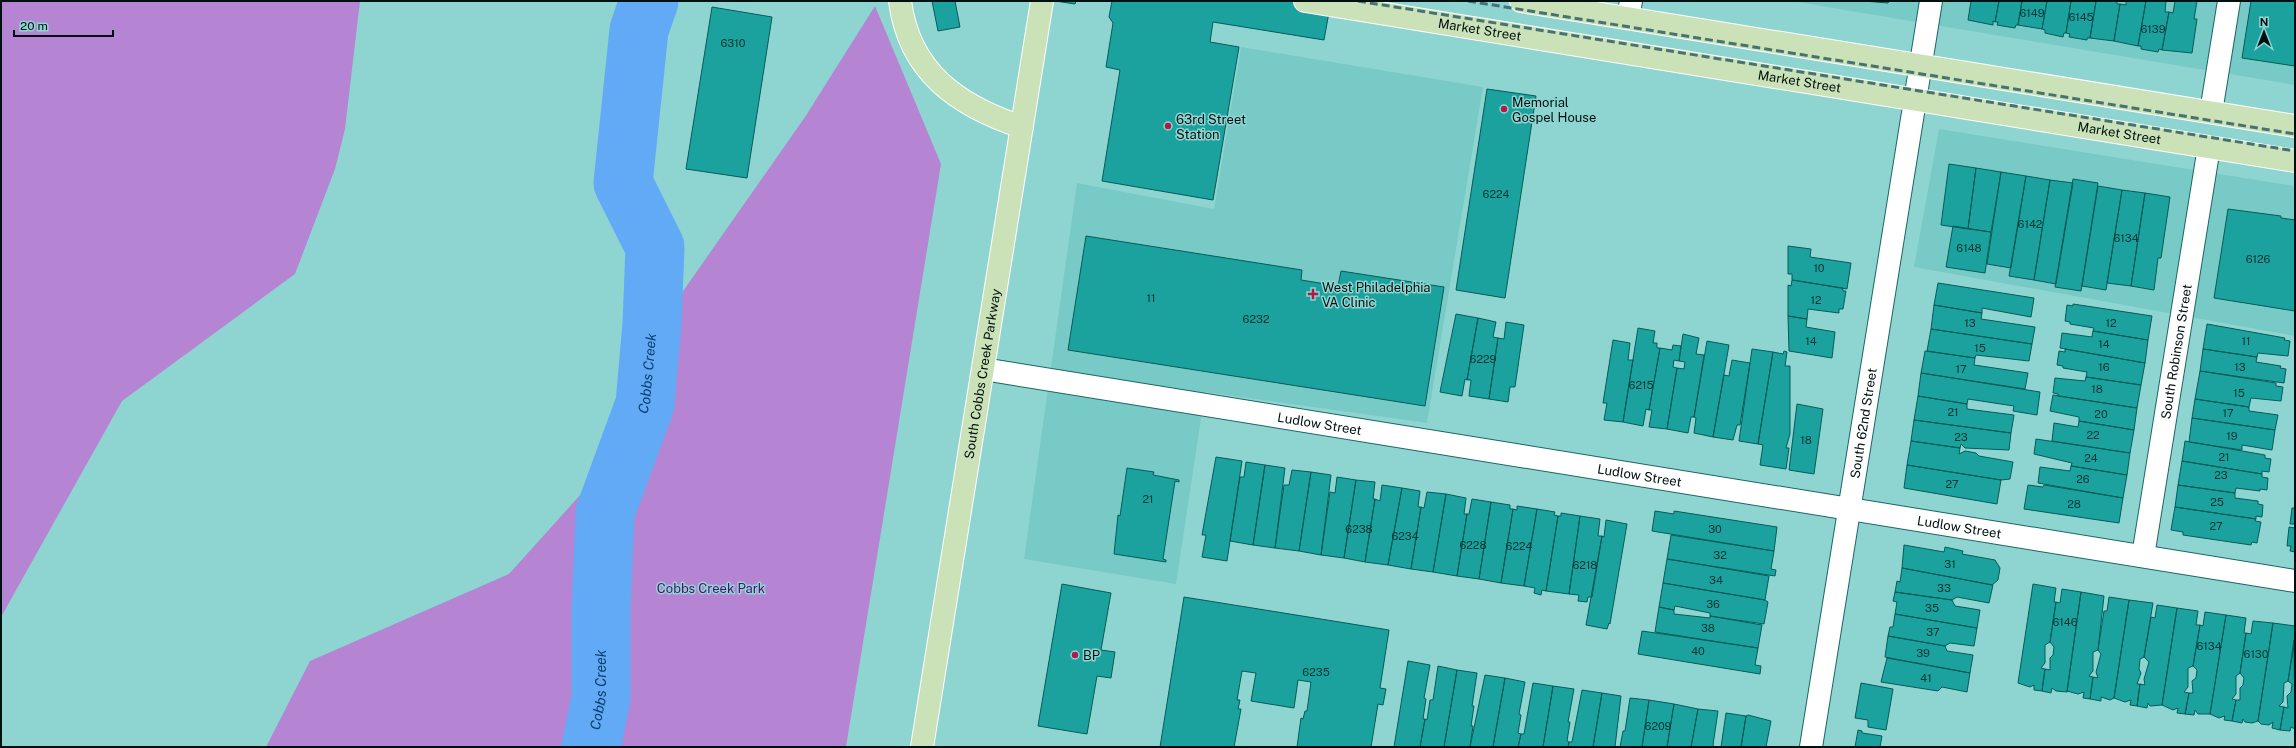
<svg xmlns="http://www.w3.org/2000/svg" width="2296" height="748" font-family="'Public Sans',sans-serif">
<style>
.built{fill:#78cac6}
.green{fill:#b585d3}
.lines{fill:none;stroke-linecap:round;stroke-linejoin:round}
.river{stroke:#62aaf5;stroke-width:59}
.building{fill:#1ca29e;stroke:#065b58}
.minor-casing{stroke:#1a6663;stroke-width:24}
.major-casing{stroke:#fff;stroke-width:24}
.minor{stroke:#fff;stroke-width:22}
.major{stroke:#cbe2b8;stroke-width:22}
.rail{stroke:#477270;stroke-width:3;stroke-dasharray:8 4;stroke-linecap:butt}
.poi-dot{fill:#ae1b46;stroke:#8ed5d1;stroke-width:1.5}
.labels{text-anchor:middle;stroke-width:3;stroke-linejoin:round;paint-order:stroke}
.number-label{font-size:11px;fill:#073434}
.street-label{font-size:13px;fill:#001010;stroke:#8ed5d1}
.poi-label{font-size:13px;fill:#001010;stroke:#8ed5d1;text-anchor:start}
.park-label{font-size:13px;fill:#530a74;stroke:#8ed5d1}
.water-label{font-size:14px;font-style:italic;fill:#0b3f6f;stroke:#8ed5d1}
</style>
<rect width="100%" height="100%" fill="#8ed5d1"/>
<path class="built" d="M1791,1H2295V85Z
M1241,47L1483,87L1427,423L1205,392L1176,584L1024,559L1077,183L1214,209Z
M1939,129L2295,186V336L1914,267Z"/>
<path class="green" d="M1,1H360L345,129L335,169L295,274L122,401L1,617Z
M875,6L941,164L846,747H266L310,661L509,574L608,464L646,344L805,117Z"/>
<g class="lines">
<path class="river" id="s1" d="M591,747L601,698V611L605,513L645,404L652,324L655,247L623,183L639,30L649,1"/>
</g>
<path class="building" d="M932,1H955L960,27L938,31Z
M1055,1H1076L1075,4Z
M1112,1H1331L1324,40L1213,22L1210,42L1239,47L1213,200L1102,181L1120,70L1106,67L1113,23L1109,17Z
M1864,1H1889L1888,3Z
M1971,1H1999L1995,22L1993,21V25L1968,20Z
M1999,1H2022L2018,25H2016L2015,28L1997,25L1998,22H1995Z
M2022,1H2047L2042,29L2018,25Z
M2047,1H2071L2066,33H2064L2063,37L2045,33V30L2042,29Z
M2071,1H2096L2090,38H2087V40L2069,37L2070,34L2066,33Z
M2096,1H2117V4H2120L2114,41L2090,38Z
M2126,1H2146L2138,46L2114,41L2120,4L2126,5Z
M2146,1H2166L2165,12H2169L2162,50L2159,49L2158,52L2141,49V46H2138Z
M2175,1H2197L2194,19H2197L2192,53L2162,50L2169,12L2173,13Z
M2251,1H2295V66L2242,58Z
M712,7L772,17L747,178L686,169Z
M1487,89L1536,96L1505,298L1456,290Z
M1949,164L1976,168L1968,229L1941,225Z
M1976,168L2001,172L1991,232L1968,229Z
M2001,172L2026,176L2011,268L1987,264Z
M2026,176L2050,180L2034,280L2009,276Z
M2073,179L2098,183L2081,291L2055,287Z
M2050,180L2073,183L2056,284L2034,280Z
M2098,186L2122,190L2106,290L2082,286Z
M2122,190L2145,193L2131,286L2107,283Z
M2145,193L2170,197L2161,258H2158L2154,290L2131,286Z
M2228,209L2281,216V218L2295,220V311L2214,298Z
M1953,226L1991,232L1985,273L1946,267Z
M1086,236L1302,270L1301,280L1338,286L1341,271L1444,287L1425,406L1068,350Z
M1788,246L1811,249L1810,257L1851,263L1847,289L1792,280V274H1788Z
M1792,280L1843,288V291H1846L1843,309H1839V313L1808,309L1807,319L1788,316V285L1791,286Z
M1938,283L2034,298L2031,317L1982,308V313L1934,305Z
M2073,304L2152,316L2148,340L2093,331L2094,328L2070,324V322L2065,321L2067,305L2073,306Z
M1934,305L1982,313L1981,319L2035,327L2032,344L1931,329Z
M1456,314L1478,318L1467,380L1465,379L1462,396L1440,392Z
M1788,316L1807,319L1806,327L1835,332L1832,358L1789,351Z
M1478,318L1496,322L1493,337L1498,338L1489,399L1469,396L1471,380H1467Z
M1506,322L1524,325L1515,387H1510L1508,402L1489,399L1498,338L1504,339Z
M2207,324L2285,338L2284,340L2290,341L2288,356L2258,353L2257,357L2203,349Z
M1638,328L1655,331L1653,343H1657V348H1660L1649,410L1646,409L1643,426L1623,422Z
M1931,329L2032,344L2029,361L1976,355L1975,358L1927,351Z
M2093,331L2148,340L2145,363L2060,348L2062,333L2092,337Z
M1683,334L1699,338L1696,354L1704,355L1694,417H1691L1688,433L1667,429L1677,368L1684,369L1685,362L1679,361Z
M1613,340L1630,343L1628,360H1633L1623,422L1604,420L1607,403H1603Z
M1707,341L1729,345L1713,437L1694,433L1696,418L1694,417Z
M1673,345L1681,346L1679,361L1674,360L1673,367L1677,368L1667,429L1649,427L1652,410H1649L1660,348L1672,350Z
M1752,349L1773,352L1758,444L1739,441Z
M2065,349L2145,363L2141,385L2086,377L2087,372L2063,368V366L2057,365L2059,351L2065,352Z
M2203,349L2257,357L2256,362L2281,366L2280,368L2286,369L2284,383L2200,371Z
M1784,351L1787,352L1785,366H1790V434L1786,448H1789L1786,469L1760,465L1763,445L1758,444L1773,352L1783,354Z
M1925,351L1975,358L1974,365L2028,373L2025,389L1921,373Z
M1732,360L1750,363L1740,425H1737L1733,440L1713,437L1724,375L1729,376Z
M2200,371L2276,383V386L2283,387L2281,401L2251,398L2249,407L2195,399Z
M1921,373L2040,392L2037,415L2013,411L2014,406L1968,399L1967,404L1918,396Z
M2086,377L2141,385L2137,408L2058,396V394L2053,393L2055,378L2085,381Z
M2053,395L2137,408L2134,430L2079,421V417L2050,411Z
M1918,396L1967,404V409L2014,415L2011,433L1914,420Z
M2195,399L2249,407V411L2278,415L2275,430L2192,418Z
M1797,404L1823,409L1814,474L1789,470Z
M2192,418L2275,430L2272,450L2242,445V450L2189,442Z
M1914,420L2011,433L2009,450L1965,448L1961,444L1960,448L1911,441Z
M2079,421L2134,430L2130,453L2052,441L2054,423L2078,427Z
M2036,439L2130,453L2127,475L2071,466L2072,463L2034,454Z
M1911,441L1960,448L1959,454L1965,451L1976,453L1979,456L2013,462L2010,479L2001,480L1907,465Z
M2185,441L2265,455V458L2271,459L2269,472L2262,471V474L2182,461Z
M1216,457L1242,461L1227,561L1202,557L1206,535H1202Z
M2182,461L2262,474V477L2268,478L2267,490L2260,489V491L2236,488L2235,493L2178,485Z
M1246,462L1265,465L1253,545L1230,541L1240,477H1244Z
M1265,465L1285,468L1275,548L1253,545Z
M1907,465L2001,480L1997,504L1904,488Z
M2071,466L2127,475L2123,498L2038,483L2040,467L2070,471Z
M1127,468L1154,472L1153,475L1179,480V482L1175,481L1163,559L1166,560V562L1114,554L1118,515L1120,516Z
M1292,470L1311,472L1299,551L1275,548L1284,485H1289Z
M1311,472L1331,475L1321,555L1299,551Z
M1337,477L1356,480L1344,558L1321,555L1330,492L1335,493Z
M1356,480L1375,482L1373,499H1375L1365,562L1344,558Z
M1382,485L1402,488L1388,565L1365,562L1375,499L1380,501Z
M2028,485L2043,487L2044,485L2123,498L2119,523L2024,509Z
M2178,485L2235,493V498L2258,501V504L2263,505L2262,517L2256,516V519L2175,507Z
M1402,488L1420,491L1418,507H1421L1411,569L1388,565Z
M1427,492L1446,494L1433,572L1411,569L1421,507L1424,508Z
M1446,494L1466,498L1464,514H1467L1457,576L1433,572Z
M1472,499L1491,502L1479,579L1457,576L1467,514H1469Z
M1491,502L1510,505V509H1513L1501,583L1479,579Z
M1517,506L1537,509L1524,586L1501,583L1513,509L1517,510Z
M2175,507L2256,519L2255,521L2261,522L2257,543L2252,542L2251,545L2183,535V532L2171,530Z
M2292,508H2295V524H2290Z
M1537,509L1555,512L1554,515L1558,516L1546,591L1542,590L1541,595L1534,593L1535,588L1524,586Z
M1655,511L1674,514V511L1777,527L1774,551L1652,531Z
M1561,513L1580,516L1569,594L1546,591L1558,516H1561Z
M1580,516L1600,519L1598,536H1602L1592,597H1588L1587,602L1578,601L1579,595L1569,594Z
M1606,520L1627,524L1610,624L1609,623L1607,629L1586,625L1602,536L1604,537Z
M2289,527L2295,528V552L2290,551L2291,546H2287Z
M1671,535L1774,551L1771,569L1776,570L1775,576L1667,559Z
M1904,545L1944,552L1945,547L1963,551L1962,554L1995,560L2000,568L1998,580L1992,585L1902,568Z
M1667,559L1769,576L1765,600L1663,583Z
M1902,568L1993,585L1989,603L1957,597L1952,600L1895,592L1897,581L1900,582Z
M1663,583L1765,600L1768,602L1764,624L1710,616V613L1675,606L1674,610L1659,607Z
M1062,584L1111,593L1101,650L1115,652L1111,678L1097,676L1087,734L1038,726Z
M2033,584L2056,588L2054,602H2056L2050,642L2045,645V663L2041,668L2045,669L2042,691L2034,690V685L2030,687L2018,683Z
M2062,589L2081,592L2067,692L2056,691L2052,688L2051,693L2042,691L2045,669L2050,670V658L2053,655L2054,647L2050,642L2056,602L2060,603Z
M1895,592L1952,600L1955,606L1980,610L1977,628L1895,614L1897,602L1893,601Z
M2081,592L2104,596L2098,650L2093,652V671L2089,676L2093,677L2090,699L2083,698L2084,692L2078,694L2067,691Z
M1184,597L1389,630L1380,688L1386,689L1383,705L1378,704L1371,747H1297L1301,718L1303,719L1305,711H1307L1311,682L1298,680L1294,708L1251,701L1256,673L1242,671L1237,700H1240L1238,709H1241L1234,747H1160Z
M2109,597L2129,600L2114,698L2110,700L2101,697V701L2090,699L2093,677L2098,678L2096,672L2101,654L2098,650L2104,611H2107Z
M2129,600L2153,603L2144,657L2140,659L2139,669L2141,673L2137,684H2140L2137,706L2130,705L2131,700L2125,702L2114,698Z
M2157,605L2177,608L2162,705L2150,706L2148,703L2147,708L2137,706L2140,684L2145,685L2144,679L2149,662L2144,657L2151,617L2155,618Z
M1659,607L1674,610V614L1710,618V616L1762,625L1758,648L1655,632Z
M2177,608L2198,611L2196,625H2200L2193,666L2188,668V687L2184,692L2189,693L2185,714L2177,713L2178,708L2173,710L2162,705Z
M2205,612L2226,615L2210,714H2198L2195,710L2194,715L2185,714L2189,693H2193L2192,681L2196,678L2197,670L2193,666L2200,625L2203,626Z
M1895,614L1977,628L1974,646L1950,643L1945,646L1888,636L1890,627H1893Z
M2226,615L2246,618L2244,633H2246L2240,673L2236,676V694L2232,699L2236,700L2232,721L2224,720L2225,716L2219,718L2210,714Z
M2253,621L2273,623L2258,721L2252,723L2245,722L2243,719L2242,723L2232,721L2236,700H2240V688L2243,685L2244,678L2240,673L2246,633L2251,634Z
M2273,623L2295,626V640L2288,681L2284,683L2283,702L2279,706L2284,707L2280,730L2272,728L2273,722L2269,725L2261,724L2258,721Z
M1642,631L1758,648L1755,665L1761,666L1760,674L1638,654Z
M1888,636L1945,646L1947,651L1973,655L1970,673L1885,657Z
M2294,640L2295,729L2291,727L2290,731L2280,730L2284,707L2288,708L2287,696L2291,692L2292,684L2288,681Z
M1887,658L1970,673L1967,692L1942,687L1938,691L1881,682Z
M1408,661L1430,665L1424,698L1426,699L1423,719H1425L1420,747H1394Z
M1438,666L1457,670L1444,747H1420L1425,719L1427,720L1430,700H1433Z
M1457,670L1477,673L1472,706H1474L1471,726H1473L1470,747H1444Z
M1485,675L1505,678L1493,747H1470Z
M1505,678L1525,682L1519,714L1521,715L1518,733L1521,734L1518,747H1493Z
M1533,683L1553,686L1543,747H1518L1521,734H1524Z
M1861,683L1893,689L1886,730L1868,727V720L1855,718Z
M1553,686L1574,689L1568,722H1570L1567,741L1569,742L1568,747H1543Z
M1582,690L1602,693L1593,747H1568L1569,742H1572Z
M1602,693L1621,696L1615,747H1593Z
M1630,698L1649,700L1642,747H1620L1623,731H1625Z
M1649,700L1674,704L1667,747H1642Z
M1674,704L1698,709L1691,747H1667Z
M1698,709L1718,711L1713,745L1714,747H1691Z
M1726,713L1746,716L1741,747H1719H1721Z
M1748,715L1771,721L1766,747H1741L1746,716Z
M1858,730L1862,731V733L1882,736L1880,747H1855Z"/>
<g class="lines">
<defs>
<g id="minor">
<path d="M1628,18L1631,1"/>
<path d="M2211,112L2229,1"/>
<path id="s2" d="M983,369L2295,581"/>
<path id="s3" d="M2143,556L2209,147"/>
<path id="s4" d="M1811,747L1931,1"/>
</g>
<g id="major">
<path d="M900,1C909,72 958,106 1022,127"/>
<path id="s5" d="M1305,1L2295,161"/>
<path d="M1521,1L2295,126"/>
<path id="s6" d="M922,747L1042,1"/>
</g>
</defs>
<use href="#minor" class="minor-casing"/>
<use href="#major" class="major-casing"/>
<use href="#minor" class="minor"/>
<use href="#major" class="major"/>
<path class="rail" d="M1358,1L2295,151
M1468,1L2295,134"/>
</g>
<g class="poi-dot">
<circle cx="1504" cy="109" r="4"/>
<circle cx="1168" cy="126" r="4"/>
<path d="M1311 288h4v4h4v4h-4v4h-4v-4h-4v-4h4z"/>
<circle cx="1075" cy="655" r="4"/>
</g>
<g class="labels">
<g class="number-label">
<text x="2032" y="17">6149</text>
<text x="2081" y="21">6145</text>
<text x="2153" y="33">6139</text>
<text x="733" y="47">6310</text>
<text x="1496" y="198">6224</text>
<text x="2030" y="228">6142</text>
<text x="2126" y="242">6134</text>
<text x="1969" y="252">6148</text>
<text x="2258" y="263">6126</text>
<text x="1819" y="272">10</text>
<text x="1151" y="302">11</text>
<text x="1816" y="304">12</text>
<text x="1256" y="323">6232</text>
<text x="1970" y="327">13</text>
<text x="2111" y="327">12</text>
<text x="1811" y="345">14</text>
<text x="2246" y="345">11</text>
<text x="2104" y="348">14</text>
<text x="1980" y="352">15</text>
<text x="1483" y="363">6229</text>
<text x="2104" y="371">16</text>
<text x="2240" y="371">13</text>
<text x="1961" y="373">17</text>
<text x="1641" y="389">6215</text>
<text x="2097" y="393">18</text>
<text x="2239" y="397">15</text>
<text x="1953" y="416">21</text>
<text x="2228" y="417">17</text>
<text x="2101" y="418">20</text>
<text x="2093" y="439">22</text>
<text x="2232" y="440">19</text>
<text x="1961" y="441">23</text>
<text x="1806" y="444">18</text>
<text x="2224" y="461">21</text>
<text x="2091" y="462">24</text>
<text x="2221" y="479">23</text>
<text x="2083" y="483">26</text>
<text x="1952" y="488">27</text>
<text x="1148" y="503">21</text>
<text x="2217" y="506">25</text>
<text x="2074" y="508">28</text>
<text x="2216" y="530">27</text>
<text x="1359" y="533">6238</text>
<text x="1715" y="533">30</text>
<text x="1405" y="540">6234</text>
<text x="1473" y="549">6228</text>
<text x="1519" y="550">6224</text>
<text x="1720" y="559">32</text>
<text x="1950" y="568">31</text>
<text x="1585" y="569">6218</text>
<text x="1716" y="584">34</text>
<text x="1944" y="592">33</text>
<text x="1713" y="608">36</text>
<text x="1932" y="612">35</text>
<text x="2065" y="626">6146</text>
<text x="1708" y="632">38</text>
<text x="1933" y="636">37</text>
<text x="2209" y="650">6134</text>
<text x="1698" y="655">40</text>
<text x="1923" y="657">39</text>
<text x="2256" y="658">6130</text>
<text x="1316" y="676">6235</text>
<text x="1926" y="682">41</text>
<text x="1658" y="730">6209</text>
</g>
<g class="street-label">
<text dy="5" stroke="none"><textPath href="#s5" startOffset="177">Market Street</textPath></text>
<text dy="5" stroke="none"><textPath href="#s5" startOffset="501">Market Street</textPath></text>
<text dy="5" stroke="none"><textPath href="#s5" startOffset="825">Market Street</textPath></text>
<text dy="5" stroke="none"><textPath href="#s3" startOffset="207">South Robinson Street</textPath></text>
<text dy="5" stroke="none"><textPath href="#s6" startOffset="378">South Cobbs Creek Parkway</textPath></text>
<text dy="5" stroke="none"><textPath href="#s4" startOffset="328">South 62nd Street</textPath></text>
<text dy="5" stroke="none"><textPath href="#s2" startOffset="341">Ludlow Street</textPath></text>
<text dy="5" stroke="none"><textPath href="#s2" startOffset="665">Ludlow Street</textPath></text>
<text dy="5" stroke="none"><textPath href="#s2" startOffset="989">Ludlow Street</textPath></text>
</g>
<g class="poi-label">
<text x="1512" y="107">Memorial<tspan x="1512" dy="15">Gospel House</tspan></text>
<text x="1176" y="124">63rd Street<tspan x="1176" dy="15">Station</tspan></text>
<text x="1322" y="292">West Philadelphia<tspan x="1322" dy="15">VA Clinic</tspan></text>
<text x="1083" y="660">BP</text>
</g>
<g class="park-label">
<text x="711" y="593">Cobbs Creek Park</text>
</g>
<g class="water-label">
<text dy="5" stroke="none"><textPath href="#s1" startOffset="382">Cobbs Creek</textPath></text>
<text dy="5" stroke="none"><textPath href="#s1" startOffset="58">Cobbs Creek</textPath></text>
</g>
</g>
<rect width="2296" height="748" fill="none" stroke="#001010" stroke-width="4"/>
<g transform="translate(2264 32)" stroke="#8ed5d1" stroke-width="3" paint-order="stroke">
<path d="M0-3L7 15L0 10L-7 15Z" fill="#001010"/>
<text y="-6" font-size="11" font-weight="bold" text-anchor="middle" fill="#001010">N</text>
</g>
<path d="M14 30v6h99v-6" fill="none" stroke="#001010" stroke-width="2"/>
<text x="20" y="30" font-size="12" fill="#001010" stroke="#8ed5d1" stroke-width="3" paint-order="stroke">20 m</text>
</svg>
